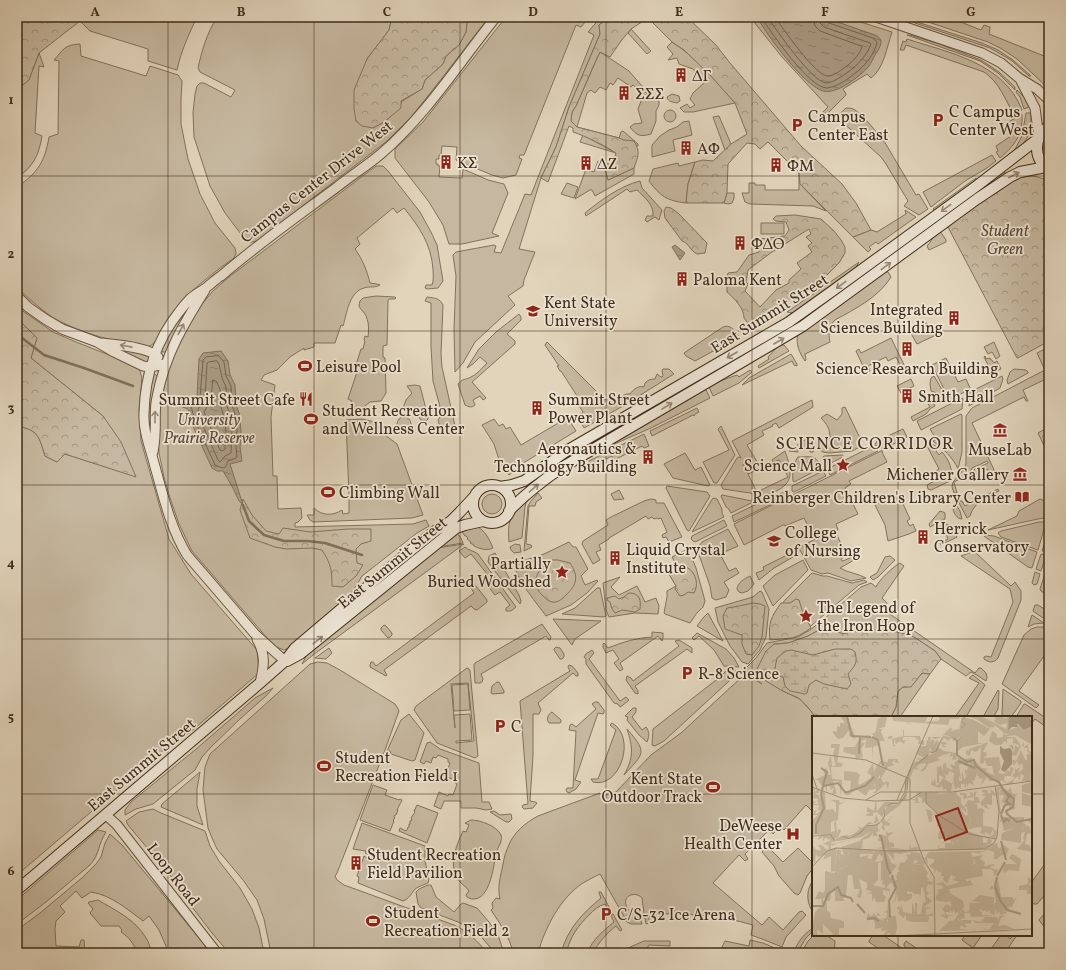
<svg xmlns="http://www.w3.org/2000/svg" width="1066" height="970" font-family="Vollkorn,serif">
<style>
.green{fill:#c6b8a0;stroke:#83725d;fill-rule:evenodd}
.forest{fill:url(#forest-crowns);stroke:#83725d;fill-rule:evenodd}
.wetland{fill:url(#wetland-marsh);stroke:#83725d}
.water{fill:url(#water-ripples);stroke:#806f5a}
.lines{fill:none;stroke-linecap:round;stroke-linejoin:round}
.shore{stroke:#75644f;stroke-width:1}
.stream{stroke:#806f5a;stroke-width:2.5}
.tertiary-casing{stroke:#685742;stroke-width:11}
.secondary-casing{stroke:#402d1a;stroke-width:12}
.tertiary{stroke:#ece3d3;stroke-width:9}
.secondary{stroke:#ece3d3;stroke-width:10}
.oneway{stroke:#968876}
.grid{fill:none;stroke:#402d1a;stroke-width:1;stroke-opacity:0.55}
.labels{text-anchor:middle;stroke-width:3.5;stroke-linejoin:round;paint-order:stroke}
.poi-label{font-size:16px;fill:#402d1a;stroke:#ece3d3;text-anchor:start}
.street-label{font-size:16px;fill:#402d1a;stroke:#ece3d3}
.park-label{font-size:16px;font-style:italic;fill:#5b4935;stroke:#ece3d3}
.neighbourhood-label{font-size:17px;letter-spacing:1px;fill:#402d1a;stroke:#ece3d3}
.inset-river{fill:none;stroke:#aa9b84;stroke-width:2}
.inset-road{fill:none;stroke:#a1917b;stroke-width:1}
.view{fill:#8f2418;fill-opacity:0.15;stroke:#8f2418;stroke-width:2}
.inset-edge{fill:none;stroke:#402d1a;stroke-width:2}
.neatline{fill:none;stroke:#402d1a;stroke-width:1.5}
.grid-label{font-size:13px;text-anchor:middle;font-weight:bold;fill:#402d1a}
</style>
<defs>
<pattern id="forest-crowns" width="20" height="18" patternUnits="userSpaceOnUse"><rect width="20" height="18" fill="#c6b8a0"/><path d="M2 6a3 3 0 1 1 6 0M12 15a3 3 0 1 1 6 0" fill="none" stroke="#a29682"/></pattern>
<pattern id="wetland-marsh" width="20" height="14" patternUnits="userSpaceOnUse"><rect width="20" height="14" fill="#c6b8a0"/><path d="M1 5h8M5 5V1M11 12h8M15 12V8" fill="none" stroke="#a29682"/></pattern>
<pattern id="water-ripples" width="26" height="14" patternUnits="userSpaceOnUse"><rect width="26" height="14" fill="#aa9b84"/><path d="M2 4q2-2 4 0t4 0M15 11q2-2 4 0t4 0" fill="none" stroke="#8c7f6b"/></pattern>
</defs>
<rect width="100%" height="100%" fill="#e1d4bb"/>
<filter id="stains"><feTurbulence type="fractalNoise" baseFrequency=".005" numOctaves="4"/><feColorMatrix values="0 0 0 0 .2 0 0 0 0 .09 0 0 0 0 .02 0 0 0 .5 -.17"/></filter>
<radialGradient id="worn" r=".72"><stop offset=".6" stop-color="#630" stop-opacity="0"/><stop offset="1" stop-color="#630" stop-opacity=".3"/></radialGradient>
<path class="green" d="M78,17H197C189,34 181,51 177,70L148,61V49L90,31L80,21Z
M217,17H392L389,30L367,59L373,128L384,122L400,108L401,102L422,89L425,80L443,64L446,56L459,45L466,32L467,22L469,17H489L442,78L412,116L387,141L258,240C252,243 249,243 244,238L225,213L210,186L194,137L193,113L195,94L197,86L200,83H204L231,97L235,90L200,72L198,68C202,50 207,33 217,17Z
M506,17H589L581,27L576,25L524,155H520L519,158L522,159L516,175L503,178L492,175L456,160L457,147L442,146L441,155H439V159H436V164H438V166H440L439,177L462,178L463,169L488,180L504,184L508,193L492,233L499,236L462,244H449L443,225L429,202L395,158V149L423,122Z
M601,17H608L599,25L600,34L569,107L556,147L541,178L519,249L535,252L524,280L523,286L508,296L515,305L475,342L463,363L455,372L454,329L456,276L453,255L456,252L494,245L496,246L494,252L501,253L525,194L531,195L594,35L588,32Z
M750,17H845L892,32C887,46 884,69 871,78L867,74L843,89L846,94V95L827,114L823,112L828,107L782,57Z
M913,17H948L981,30L984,25L990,27V28L989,34L1049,58V89L1017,59L1002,49L988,42Z
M911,20L982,43L998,50L1013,60L1031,76H1029L1011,60L990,48L915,23Z
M631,29L651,51L647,54L628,33Z
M907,35H910L939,44L981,60L999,72L1015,87V90L998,73L980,61Z
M907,39C950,53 1004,63 1022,110L1014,115C1005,99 999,82 984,72L906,45L904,50H900L903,41L906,42Z
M672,42C697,58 716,81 735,103L693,112H684L680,108L687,104L690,108L695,105L690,99L693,93L705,82L693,69L679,64L677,58L668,60L673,54L667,47Z
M80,44L81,56L146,76L150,66L178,75L182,81L181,99V124L188,159L200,194L215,223L235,248L236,253L234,258C210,275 185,294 169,318C164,325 158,342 150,346C143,350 131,345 123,343C99,337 74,330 52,317C39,308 28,298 17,287V187C38,173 45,161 49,137L58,134L59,61L54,60C64,49 64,45 80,44Z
M600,52L629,71L642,86L645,92L659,101V105L656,111V121L651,134C640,137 637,136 630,127L634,124L642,123L638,109L643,96L640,91L633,85L631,87L618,78L613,85L610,83L606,90L600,87L595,93L591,90L587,93L577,127L619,138L621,132L623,131L638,144V146L621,144L578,129L571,121L572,112L576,106L597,58Z
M39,53L44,67L39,66L35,133L42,136C39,155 33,167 17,178V88H19L29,79Z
M1017,90L1024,97L1029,107L1024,109L1020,97L1016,92Z
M672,94L679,96L680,101L677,103C673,102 668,102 667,97Z
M846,108C849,108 852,108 855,110C863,115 878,134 884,141L916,195L919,194L928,209L919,215L904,206L908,201L886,164L881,157L839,119L836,123L834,121V119Z
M664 116a6 6 0 1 1 12 0a6 6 0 1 1-12 0Z
M1026,113H1030C1035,138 1021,146 1004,161L1003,160L1015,149L1022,136Z
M1022,114C1023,135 1015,145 1000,158L996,152L998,151L996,146L1011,136L1013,129L1010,121Z
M719,116L731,144L725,150L713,117Z
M689,121L692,135L673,140L675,151L652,157V145L660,136L669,130L677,127L683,122Z
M583,135L607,148L616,153L580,142Z
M992,155L996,161L987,168L965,181L931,207L923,192Z
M598,161L613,165H604L608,180L634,168V174L595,196L592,190H590L575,199L586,169L594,172Z
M695,162L688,184L686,203C667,201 660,196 649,181L653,169L678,163L679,166Z
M376,166H383L388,171L420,212L431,232L437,245L443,281L438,288L427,289L425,288L426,285H432C434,280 433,275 433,269C431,244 420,228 404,208L397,213L393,208L357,238L360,244L355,249C363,260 367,271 370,283L377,284L380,285C375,288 370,286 364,288C349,292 347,313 343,326L341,325L335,343H314V347L304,350V348L290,357L277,370L264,375L261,380L275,385L271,417L273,476H277L278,509L301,508L302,518L298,522L295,523V527L413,524L426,520L429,526L417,533L362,576L350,596L289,648L284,650L274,646L192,551L179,524L170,498L164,477L159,453L158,431V410L164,382L172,356L183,333L202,304L213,291L229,277Z
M1003,170L1005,173L945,219L942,216Z
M799,172L800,184L826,211L813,206L750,204L745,202L742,193H749V183H755V185H765V190H799Z
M976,178V181L935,211L933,209Z
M640,181L642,188L662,210L659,220L655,217L647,222L645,220L647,216H653C654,204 644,197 637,190L630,192L627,189L586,216L585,213C601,200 620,186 640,181Z
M567,183L578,187L574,198L561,194Z
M727,193H734V198L732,203L728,204L724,203Z
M905,210L916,217L878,244L876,242L869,247L871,249L868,252L853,237L871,230L877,232L906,214Z
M932,222L935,226L793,329L705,380L703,376Z
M761,223H784V234H761Z
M940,231L946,240V242L929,250L927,246C933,240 931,237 940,231Z
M859,262L853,272L797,311L793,313L787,312Z
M885,272H888L891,277C879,297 855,309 835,320C829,326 828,333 830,342L805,354L806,360L805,361C800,354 795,343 798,335Z
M376,296L395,297L396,298L395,299H389L388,300L387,345L383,346V357L385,358L386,393L381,401L370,402L361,409C358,408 354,409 350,408L352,401L348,399L358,369L355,368L361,349H363L365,341L364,340L365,336L368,337C369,329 369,321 365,314C363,311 360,309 359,306L360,301L363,298Z
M427,297C434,298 440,298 443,305L441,354L442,367L455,426L440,427L438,420L442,414L433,381L431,347V303L425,301Z
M196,298L167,352H162L160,349L178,319Z
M17,307L53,332L76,342L132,364L139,368L142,378L139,410L141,441L169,539L191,574L257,650L259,673L188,734L185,732L17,875V426C39,430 39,437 45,456L57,462L65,454L135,476L103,416L31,358L37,338L17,318Z
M519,314L521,317V320L507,334L515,341V344L472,382L486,398L483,400L480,396L473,400L475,405C472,408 469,407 465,405L458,384C462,379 464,380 469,378C477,375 482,368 487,363L480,357L473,364L467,368L479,349L496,332Z
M923,323L924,324L927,323L934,336L917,344L909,330Z
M727,326C734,328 736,332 739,337L695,361L686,356L684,353L723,327Z
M891,338L908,373L905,374L896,357L888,361L886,357L868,366L870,371L863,374L864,368L856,351L859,349L861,353Z
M547,342L604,399C607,400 611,402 615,401C621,400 621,393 630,394C633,390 638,385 644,387L645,383C648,380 650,379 655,379L657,374L661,377H662L663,376L662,370L663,369H669L674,374L623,406L584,428L578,417V416L583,412L576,401L579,399L561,371H560L557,366H559L545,345Z
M994,342L1000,356L996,359L992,352L988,354L984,347Z
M781,345H784L789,351L759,368L758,366L769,359L768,357L778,346Z
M121,349L147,354L149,357V360L147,362H145L121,351Z
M791,354L797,364V366L794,365L792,361L742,385L749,378Z
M985,356L986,359L990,358L991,360H992L994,363L997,361L1001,369L996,371L993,365L989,367L984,357Z
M946,358L958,382L966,379L970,388L952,400L949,399L947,397V395L932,365Z
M1014,369L1026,370L1028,372V373L1008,384L1007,380L1010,372Z
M750,370L752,372L739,383L713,396L709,387L717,382L737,375L739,377Z
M1043,371L1049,372V379L1048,378L1023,390L1028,401H1026L1024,397L972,423L996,474L993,476L991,475L987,469L971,477L974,470L977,467H980L988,463L987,461L979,465L976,466L972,468L969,474L954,482L957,493H954L952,487L953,482L964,469L966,464V416L972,408Z
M155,374L158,377L153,436L149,435L147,413L153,375Z
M934,376L944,393L943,395L931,391L930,384L931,378Z
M1002,376L1003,379L1000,388L969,406L970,396H968L970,392Z
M699,379L701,382L541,479L538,476L550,466Z
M911,379L914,386L901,393L897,386Z
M415,385L420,386L428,417V419L426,421L421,420L416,413L403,408L406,400L412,393L407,386Z
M705,388L710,398L651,428L603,449V448Z
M929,398L932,400L935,406L931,408L926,414L913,421L911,417L930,407L926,400Z
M962,398L963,399L962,409L921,430L917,421Z
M812,400L813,407L779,428L776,423L772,425L773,426L762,431L764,435L747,445L759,465L762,466L749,474L743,464L757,492V494L723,489L721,485L737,458L739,457L741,458L732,441Z
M845,407L860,438L858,448L852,451L829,453L823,452L820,450L817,445L830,438C830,429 827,424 821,418L827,414L837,420L842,414V408Z
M697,408L699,412L695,414L694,416L693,415L652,436L650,431Z
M961,414L962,415V452L958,469C952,456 944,450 933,441L936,439L930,429Z
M397 424a7 7 0 1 1 14 0a7 7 0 1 1-14 0Z
M362,419L375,422L385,435L397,444L423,515L412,518L313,522L310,520L307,515H314V508C322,516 333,516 342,510L343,514L349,513V496L346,420Z
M494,419L499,426L503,424L506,429L510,427L521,445L560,422L561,424L569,420L576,431L525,462L509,475L500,463L494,444L482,425Z
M721,426L735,455L717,483H714L703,462L729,450L718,429Z
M903,429L907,437L884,449L875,445L877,441Z
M644,434L649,446L644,448L642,446L614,460L612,456L602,461V465L594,469L589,461L609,451Z
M808,438L814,450L813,452H810V450L798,449V452L789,451L794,449L797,445Z
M931,445H934L938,448L936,451L939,455L942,452C949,460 954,470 950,481L931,490L928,489L927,485L936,480L933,473L939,469L927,446Z
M871,447L876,449L878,451L830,475L827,469Z
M883,450L882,452L887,462L849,481L851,484L845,488L858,514L836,524L838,530C835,532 830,533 830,536L832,537L837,535L846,555L842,558L841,560L843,561L852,557L854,560L840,568C848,573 857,573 866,578L851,581L828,573L822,574L811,570L800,550L797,549L815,539L804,518L785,526V525H783L744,545L734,524Z
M785,451C788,460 794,476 786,484C781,490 771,493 764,497L762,496L761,490L788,477L785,471V469H784L779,460L773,462L772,460Z
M685,453L695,470L701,467L710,485L708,486L673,478L664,464Z
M843,455V457L827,465H826L822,458L824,456Z
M798,457C811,457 816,454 821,468L794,482L793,481C792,474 794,462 798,457Z
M823,471L826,476L794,492L792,491V486Z
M667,486L707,492L710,496L689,531L687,530L666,488Z
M998,489L999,491C987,497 974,502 970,516L967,518L958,501H962L965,506Z
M619,490L624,499L614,500L611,494Z
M788,490L790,495L777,502L774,497Z
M538,493L542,498L536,502L535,506H529L526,544L531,545L532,547L524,551L528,506L531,501Z
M898,493L910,519L907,521L910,526L913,524L916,531L909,534L888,541L885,525L875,505Z
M482 504a10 10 0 1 1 20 0a10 10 0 1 1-20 0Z
M722,495L752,501L753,502L731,513L728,508L726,507L721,496Z
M530,498L526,503L525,507L522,538L509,542C507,519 511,512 530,498Z
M713,498L717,499L722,509V513L724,517L692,532Z
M769,498L772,504L734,522L732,516Z
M651,499L656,500V503H664L682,537L669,542L666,537L663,538L662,535L667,532L661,518L658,519L657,518L654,519L652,517L648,519L646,516L609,538V539L599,545L601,550L596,552L600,560L593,564L582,544L583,541L608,525L606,520L611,517L644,501Z
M1040,499L1049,503V508L1045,518L1038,519L988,530L1017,516L1019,511Z
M955,503L960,511L962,519C957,519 953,513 953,507Z
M940,511L943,512L945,513V519L930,527L929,524Z
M724,520L727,526L695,542L693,541L691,539L692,536Z
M1039,522H1046L1038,550L1001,537L998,533L1001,531Z
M945,524C952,524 954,532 957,537L941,545L940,543L948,539L943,527L940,528L939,527Z
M478,527C486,532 489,539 493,548C487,551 480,549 474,546V545L470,543L471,542L467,539L468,538L466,536H465L460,529Z
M728,529L738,546L720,554L729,571L736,568L739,573L724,582L729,590L726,597L716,600L712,598L710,586L697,549L702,542Z
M1049,529V546L1047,552L1042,551Z
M456,532L461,538L463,543L438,547Z
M985,535L994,536L1037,552L1032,568L1028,567L984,536Z
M569,542L573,547H576L588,569L581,576L585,585L597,580L598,581L587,593L571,605L546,616C539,606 516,579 516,568C516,566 517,564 519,562L544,554Z
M464,544L313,655L302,664L308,653L437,548Z
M515,544L520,545L521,552L514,553L511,550L510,547Z
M465,547C468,550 474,551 478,554L516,607L511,611H506V608L510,605L500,592L495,595L494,594L484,581V579L488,575L471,554L465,558L459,551Z
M688,549L696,568L705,601L703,607L696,614L690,623L665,614L664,613L667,597V591L676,586L666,569L676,564L672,557Z
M974,551L1011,586L1015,582L1021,591V600L998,658C994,663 989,663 984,659V657L986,656L991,657L1013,602L1010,589L961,556Z
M793,552L795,554L793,557L774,568L759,580L756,573L764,570L763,567Z
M495,553L505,571L519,595L521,601L520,604L488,562L489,556Z
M1041,554L1046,555L1041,571L1036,569Z
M890,556L895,560L878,577L873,580L870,577L877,573L885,557Z
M803,560L808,570L773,606L763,586L775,575Z
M1049,561V597L1041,591L1040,589Z
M900,563L904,566L882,598L887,603L884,610L975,673L979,668H981L986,673L987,677L986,681L975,674L971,672L966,676L941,659L935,651L917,639L910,635L903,634L859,630L843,634L833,630L821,629L808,636L788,643L774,644L781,690L800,699L811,711L815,717H813V812L806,805L784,830L780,826L773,834L772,832L770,833L768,831L745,854L748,859L745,861L739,855L713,883L762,925L769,917L783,930L799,912L802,911L806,915L786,937L782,947L762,939L751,935L753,925C719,915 685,913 649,914V923L646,924L644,913L642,898C636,891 623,895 626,905C628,913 636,913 640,918C641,920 641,922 642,924H631L627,922L600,874C594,877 588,880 583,883C560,898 545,928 538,953H513C510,937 500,924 491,910L493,908L492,903L496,898L500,899C498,890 499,883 501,874C503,865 504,855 508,847C513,833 525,823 538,816L600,793L603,797L610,793L616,792L651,755L681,733L744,675L748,676L762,684L745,669L756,658L767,643L798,637L810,630L824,619L861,587L871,583L876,587C878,581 894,566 900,563Z
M1035,572L1040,574L1037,584L1034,585L1032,583Z
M812,573L823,576H827L852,583L864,580L867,582L859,585L812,625L799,635L773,615L786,599Z
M750,576L754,584L748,591L742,593L739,592L737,589C738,582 744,579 750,576Z
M620,577L611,587L619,595L637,586L645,602L656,598L659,606L658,614L635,613L609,617L606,610L603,583Z
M474,585L476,586L487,600V602L477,610L474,609L471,606L384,670L387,675L386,676L370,667V665L371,662H373L376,666L474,593L471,588Z
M597,588H600L606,616L604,617L562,614L575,608Z
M760,591L762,592L769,609L766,637L760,650L748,664L742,662L730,646L718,622L715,608L753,597Z
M1035,605H1038L1049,612V622L1033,611Z
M708,613L723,641L697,626L703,618Z
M1032,615L1044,623L1034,624L1028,627Z
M553,619L601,621L575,639L572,645Z
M542,624L551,637L550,640H549L546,636L481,674L483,679L482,682L480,683H475L474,665L475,663Z
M384,625L386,626L392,633V635L389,638L387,637L381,630V628Z
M1037,627H1049V649L1019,691L1039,705L1036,708L1002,684L1024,635L1031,629Z
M652,632L663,633V638L662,641L658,636L620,663L623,669L620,671L614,663L619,659L613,650L606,653L603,647V644L604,643L608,648C623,642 636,638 652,637Z
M697,633L726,649L734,658L739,667L724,666L714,650L699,636L694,640L692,638Z
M679,640L692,648V653L687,649L635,686L638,691V694L635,693L626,680L627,676L631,678L633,681L679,646L675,641Z
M556,647L560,648L564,654V657L562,659H560L554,650V649Z
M329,648L332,653L326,659L315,658Z
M592,650L594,653L589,659L620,701L626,697L629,700L623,705L620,707L618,704L614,703L586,664V659L584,657L586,654Z
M318,662L327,663L340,670L395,704L397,707L399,711L385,750L337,873L335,876L337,880L344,885L454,925C467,931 478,941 487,953H271L264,919L257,900L243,880L217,849L212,838L208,828L203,790L205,767L210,754L310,664Z
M569,665L572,666L578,673V676H576L573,673L538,703L541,710L539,714H533V756L530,801L535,802L537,803L533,808L524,809L522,807L523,805L528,804L520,701L570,671L568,667Z
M467,668L469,669L470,671L478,756L475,758L437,743L414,710L416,706ZM468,683L474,741L456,743V741L472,740L470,714L454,715L455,728L451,684Z
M727,670L740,671L664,741L655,746L652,745L653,729L720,677Z
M922,673L930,674L900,717H891L896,707L898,691L903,687C912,688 916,680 922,673Z
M973,675L985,685L966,717H955L979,683L969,678Z
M497,682H499L504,691V693L493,694L491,693L492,686Z
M468,684L470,710L454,711L452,685Z
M273,688L266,696L241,718L211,747L202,757L195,770L153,804L136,809L125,815V810L131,802L195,750L255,698Z
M1003,689L1021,701V703L1011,717H1003L1002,715Z
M998,690L999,691L998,709L994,716L993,717H983Z
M595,702H598L604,710V713L603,714L598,713L575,780L581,782L576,789L569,793L567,792L566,790L567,788H573L576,731L569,730L570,725L572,724L576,727L596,709L592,704Z
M1024,704H1025L1049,720V729L1035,719L1031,724V717H1016Z
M633,708H636V712L632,717L642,730L646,727C650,732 649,737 647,742L639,735L627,720L628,717L625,716Z
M552,712L561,720V722L560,723H549C546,719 548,714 552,712Z
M409,714L424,733L415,760L412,761L391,754L390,751H387L401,720Z
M612,723C637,737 620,789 593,782L591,779H598L616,730L611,726L610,725Z
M627,729C648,753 644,753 624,775C634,757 633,748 627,729Z
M430,742L440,749L479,763L482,802H489L492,809L486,810L476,808H461V801H444L441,809L434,806L439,792L448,796L449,794L453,795L457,784L454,782V780L445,776L450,763L448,762V759L438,755L436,758L433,757L431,763L426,761L424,764L420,762L427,743Z
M200,772L197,789V806L203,825L161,807L162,804Z
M373,785L387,790L385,795L399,800L400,799L402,800C400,804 399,806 397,810H398L396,815H395L394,817L395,818L393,820L394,821L390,831L360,820Z
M417,805L438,813L427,843L399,831L400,828L406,831L407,830L408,827H409V824H410V821L412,820L411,818L415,812L414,811V810H415L416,807Z
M153,809L161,813L205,831L210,846L219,861L240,888L252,909L259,928L264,953H229L212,933L182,894L174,880L128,825L126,821L139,812Z
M494,811L500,815L511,814L512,819L509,822H506L490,812Z
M471,820C480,820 497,826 501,835C503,841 498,847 496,853C494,865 490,900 473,899C471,899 469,898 467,897L466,895L469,891C467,888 463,885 460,882C447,866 456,847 463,831L466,832L469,825L465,823Z
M362,823L425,846V861L429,879L428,883C424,885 419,886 415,889C411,894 409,899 403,901L358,883L359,877L357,876L364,856L372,861L374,857L365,853L366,851L353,849Z
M98,830L106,832C98,844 100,854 90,865L46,902L17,924V900Z
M110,834L122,845L209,950L208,953H169L159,930L149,916L143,921C127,909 111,895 91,892L82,898L76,891L60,906L65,912L56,921L55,929L56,946L79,947L81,940H84L85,953H17V930L40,913L83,877L96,864L101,857L105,843Z
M766,845L783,862L798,848L813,863V868L807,876L800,893L798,895L794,893L779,876L774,866L762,852Z
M1049,858V890L1037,904H1034L1031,902V883Z
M813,880V909H811C806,899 807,889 813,880Z
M428,885H431L436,897L454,912L461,904L463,903L477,908L489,922L498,935L504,953H495L478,933L458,922L421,908L418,904L416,892L419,889Z
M599,892H601L609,907V909H608L605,904C598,906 594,910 589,915C577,927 571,936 566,953H561C568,928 582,914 601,898L599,893Z
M98,900C115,910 136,920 146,938C149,942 150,948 152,953H137C134,944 129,937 121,932L122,930L119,926H101L90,913L93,909L88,903L89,902Z
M1049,908V931L1046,929L1039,920Z
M612,914H613L622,930L620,931L616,926C606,934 599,942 593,953H587C593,939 603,931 614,922L611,916Z
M812,929L813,931L806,938L797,953H793C797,944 803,934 812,929Z
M814,935H826L835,941L834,953H801L808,941Z
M873,935H883L909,953H885L869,942V941Z
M965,935H982L973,948L962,940Z
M1001,935H1007L1010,939L1013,935H1017L1005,953H988Z
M750,940L763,943L777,949L775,953H723L725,949L722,947L725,941L749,946Z
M644,941H670V946L649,945L644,953H622L628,948Z
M906,941L919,950L918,953H914L904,946V944Z"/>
<path class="forest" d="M17,17H78L80,21L39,53L29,80L19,88H17Z
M392,17H469L467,22L466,32L459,45L446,56L443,64L425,80L422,89L401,101V108L384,122L373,128L362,126L356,121L354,109V90L367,59L389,30Z
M608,17H687L716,45L730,63L801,146L842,184L856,203L871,230L853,237L800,184L799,172L786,160L768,142L760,149L755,144L747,143L728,164L727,193L724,203H686L688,184L695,162L703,160L713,161L731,144L747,134L735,103L710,75L684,50L672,42L648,18L631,29L621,41L610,57L600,52L597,58L576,106L572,112L571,121L577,127L619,138L624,140L634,141C641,153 638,156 634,168L608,180L604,165H613L616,153C603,145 588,137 573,132V128L569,126L548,182L541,178L556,147L569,107L600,34L599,25Z
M1034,176L1044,179L1049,183V341L1018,358H1017L949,229L948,225L980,201L995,194L1016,179L1022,177Z
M666,207L671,208L678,213L707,243L705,253L697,254C690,251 689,243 682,241L665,218L664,211Z
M795,215L821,219L834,231L841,240L845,247V253L839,263L825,277L791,297L786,303L759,323L750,326L744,318C744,308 734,298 727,292V278L728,273L737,272L749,255L759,252L761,239L785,236L789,230L786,222L776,221L773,219L776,216ZM809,229L811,234L806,237L812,243L808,246L812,252L797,263L801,269L789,280V283L776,290L760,307L745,291L748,284L746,282L748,270L772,252Z
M17,318L37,338L31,358L103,416L121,442L136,477L65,454L57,462L45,456C39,437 39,430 17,426Z
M1049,347V379L1037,353Z
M1045,429L1046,432L1049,431V456L1038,433Z
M243,499L252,515L266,531L279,534L283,528L310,532L348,529H371V541L361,544L356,549L357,563L363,565L356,576L343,587L332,586C332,570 331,564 322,550L312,548L286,549L275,547L250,538L240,510Z
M552,560H558L570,563C579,576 577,585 566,595C562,599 558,603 552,602C548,601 545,598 542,595C529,582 538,568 552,560Z
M681,566C683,567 686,567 688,568C696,573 699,585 694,593L688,592L684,595L680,596L675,589L676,586L666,569Z
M629,593C640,593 641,600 640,609L635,612L622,610L615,613L612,609L610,602L607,600V598L615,596L619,599L624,597Z
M796,599L799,600L802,610L811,628L800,635L792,638L770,640C768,623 771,617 781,603H790Z
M753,603L760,604L765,606L762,637L759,646L752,655L746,654L742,644V635L725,629L723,616L727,608L739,606Z
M821,629L833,630L843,634L859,630H888L910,635L917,639L935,651L941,659L930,674L922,673L911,687H903L898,691L896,707L891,717H815L811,711L800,699L781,690L766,681L757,669L766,651L774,644L788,643L808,636Z"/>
<path class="wetland" d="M835,649H851L855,652C858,664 855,665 848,674L851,684L847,689L824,684L816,680L809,685L807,693L805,694L790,691L785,686L783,677L778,676L774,673L777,658L786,651L791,650L813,655Z"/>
<path class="water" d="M757,17H823L875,35C878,36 880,38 881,41C881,46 878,51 875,55C873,59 871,63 869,66C861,76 836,95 823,91C803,85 767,35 757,17Z
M675,245L685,253L680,260L672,247Z
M221,351L228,361L230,375L235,385L236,405L239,413L241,431L240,447L242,461L230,464L243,505L239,501L233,488L223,471H217L212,468L191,422L188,409L180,406L184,402L194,400L197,397L199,359L203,353Z"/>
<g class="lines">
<path class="shore" d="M761,17C771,32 809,88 827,88C836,87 847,80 854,74C864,67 875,54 877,42L873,38L826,22L824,20V17
M767,17C777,30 811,81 826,83C832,83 843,76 848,72C858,65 867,55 871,44L870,43L824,27L820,23L819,17
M775,17C782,27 816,77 828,76C833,76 840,71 844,68C851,63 859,56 862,47L861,46L820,31L815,26L813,17
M219,356L224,362L226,376L231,386L232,405L235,414L237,431L236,447L237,457L236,458L228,461C227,462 227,464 226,466C225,470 217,466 215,465L195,421L191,406L192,404L197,403L200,398L203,360L206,357Z
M217,361L219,364L222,378L226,387L227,406L230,415L232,431L231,453L225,456L220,462L218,460L200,419L198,409L204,402L205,399L207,363L209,362Z
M213,380L216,381L220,389L221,407L224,417L226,431L225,449L222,451L220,450L206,417L204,412L211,400Z"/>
<path class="stream" d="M17,334L44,355L84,368L133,386
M175,402L182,404
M243,505L249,521L264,535L284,541H307L325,543L362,555"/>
<defs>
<path id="tertiary" d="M876,17L982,53L1001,63L1019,78L1037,89L1049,100
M1020,79L1035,108L1039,138
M17,296L28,307L45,319L62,329L97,342L114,352L143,366L150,367L165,364
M102,343C116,345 149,347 158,357
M153,452C154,446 155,440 155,434C156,421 154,409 157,397C165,355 183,325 205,290
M257,639C266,655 264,666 260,683
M285,661L255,634L187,555C170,527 163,495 154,463C150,447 143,431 144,413C145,376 156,341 179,312C182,308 186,303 190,299C195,294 202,291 207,287C212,283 216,279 221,276C258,244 298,216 337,187C352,175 368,165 382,153C427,114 459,63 496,17
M106,815L117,825L217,953"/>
<path id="secondary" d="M1049,126C1034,137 1032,158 1049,169
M473 504a19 19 0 1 1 38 0a19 19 0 1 1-38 0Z
M500,487L512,485L524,481L568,450L789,322L831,292L978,185L1039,138
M509,511C525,494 542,481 561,468L742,362L803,326L977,199L1010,177L1020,172L1046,167
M287,661L300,654L456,528L465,525L483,521
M17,890L260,683L285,661L295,648L399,560L435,531L451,521L460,512L474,497"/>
</defs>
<use href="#tertiary" class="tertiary-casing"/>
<use href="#secondary" class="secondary-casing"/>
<use href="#tertiary" class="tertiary"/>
<use href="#secondary" class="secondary"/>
</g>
<defs><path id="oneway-shaft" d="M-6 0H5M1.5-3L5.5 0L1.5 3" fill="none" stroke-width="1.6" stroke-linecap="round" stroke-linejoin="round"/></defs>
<g class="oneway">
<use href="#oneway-shaft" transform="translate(1014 175) rotate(-27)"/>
<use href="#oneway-shaft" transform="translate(946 208) rotate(144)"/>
<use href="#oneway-shaft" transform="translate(886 266) rotate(-37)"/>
<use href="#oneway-shaft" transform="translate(841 285) rotate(143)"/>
<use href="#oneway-shaft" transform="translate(181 329) rotate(-62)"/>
<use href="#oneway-shaft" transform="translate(779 341) rotate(-30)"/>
<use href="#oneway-shaft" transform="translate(126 346) rotate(-169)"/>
<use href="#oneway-shaft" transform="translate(732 355) rotate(150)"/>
<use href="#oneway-shaft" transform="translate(667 406) rotate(-31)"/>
<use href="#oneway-shaft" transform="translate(155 417) rotate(-90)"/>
<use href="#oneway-shaft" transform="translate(534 488) rotate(-41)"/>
<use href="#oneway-shaft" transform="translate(318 640) rotate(-38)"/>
</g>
<path class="grid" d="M168,17V953M314,17V953M460,17V953M606,17V953M752,17V953M898,17V717M17,176H1049M17,331H1049M17,485H1049M17,639H1049M17,794H813M1031,794H1049M898,935V953"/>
<defs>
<symbol id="building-bare" viewBox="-9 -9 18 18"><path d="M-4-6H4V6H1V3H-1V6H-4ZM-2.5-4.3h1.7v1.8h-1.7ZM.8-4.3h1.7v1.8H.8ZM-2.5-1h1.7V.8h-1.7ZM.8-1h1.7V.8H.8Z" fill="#8f2418" stroke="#ece3d3" stroke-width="2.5" paint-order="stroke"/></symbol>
<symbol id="parking-bare" viewBox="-9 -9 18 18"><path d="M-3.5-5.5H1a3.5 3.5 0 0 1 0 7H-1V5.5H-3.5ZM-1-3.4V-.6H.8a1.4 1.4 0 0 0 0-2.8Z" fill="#8f2418" stroke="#ece3d3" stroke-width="2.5" paint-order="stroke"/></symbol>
<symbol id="university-bare" viewBox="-9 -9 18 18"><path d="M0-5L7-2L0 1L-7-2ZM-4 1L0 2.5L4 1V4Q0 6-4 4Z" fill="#8f2418" stroke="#ece3d3" stroke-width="2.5" paint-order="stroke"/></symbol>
<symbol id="stadium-bare" viewBox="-9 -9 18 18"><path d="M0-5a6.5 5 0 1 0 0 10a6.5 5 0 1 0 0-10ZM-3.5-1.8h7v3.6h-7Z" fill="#8f2418" stroke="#ece3d3" stroke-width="2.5" paint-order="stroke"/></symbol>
<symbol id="restaurant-bare" viewBox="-9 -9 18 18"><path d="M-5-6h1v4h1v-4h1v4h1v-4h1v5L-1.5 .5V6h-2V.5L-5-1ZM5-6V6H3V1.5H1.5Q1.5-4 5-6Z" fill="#8f2418" stroke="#ece3d3" stroke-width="2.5" paint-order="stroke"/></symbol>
<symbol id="museum-bare" viewBox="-9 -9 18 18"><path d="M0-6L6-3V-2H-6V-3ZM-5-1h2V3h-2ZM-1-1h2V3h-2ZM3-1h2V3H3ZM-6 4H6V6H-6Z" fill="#8f2418" stroke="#ece3d3" stroke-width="2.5" paint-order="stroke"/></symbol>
<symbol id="sight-bare" viewBox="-9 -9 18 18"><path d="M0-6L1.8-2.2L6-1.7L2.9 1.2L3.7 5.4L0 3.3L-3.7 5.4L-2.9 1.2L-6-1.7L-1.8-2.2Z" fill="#8f2418" stroke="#ece3d3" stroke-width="2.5" paint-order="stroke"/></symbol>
<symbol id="library-bare" viewBox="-9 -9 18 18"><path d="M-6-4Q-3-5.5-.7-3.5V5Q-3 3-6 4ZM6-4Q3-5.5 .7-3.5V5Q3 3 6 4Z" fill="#8f2418" stroke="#ece3d3" stroke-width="2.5" paint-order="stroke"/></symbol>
<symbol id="hospital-bare" viewBox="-9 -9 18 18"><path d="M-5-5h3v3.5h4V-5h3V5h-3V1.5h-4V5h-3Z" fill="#8f2418" stroke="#ece3d3" stroke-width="2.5" paint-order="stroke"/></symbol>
</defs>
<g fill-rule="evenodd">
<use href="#building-bare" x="671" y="65" width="20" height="20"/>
<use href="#building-bare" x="614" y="83" width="20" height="20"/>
<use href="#parking-bare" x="928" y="110" width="20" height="20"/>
<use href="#parking-bare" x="787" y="115" width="20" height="20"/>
<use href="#building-bare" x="676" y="138" width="20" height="20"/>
<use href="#building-bare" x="436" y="152" width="20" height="20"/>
<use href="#building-bare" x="576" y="153" width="20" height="20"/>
<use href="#building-bare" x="766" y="155" width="20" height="20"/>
<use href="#building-bare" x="730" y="233" width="20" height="20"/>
<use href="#building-bare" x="672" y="269" width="20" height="20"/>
<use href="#university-bare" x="523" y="301" width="20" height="20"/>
<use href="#building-bare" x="944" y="308" width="20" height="20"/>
<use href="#building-bare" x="897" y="339" width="20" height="20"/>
<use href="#stadium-bare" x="295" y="356" width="20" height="20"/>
<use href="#building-bare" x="897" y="386" width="20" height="20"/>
<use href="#restaurant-bare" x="296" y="389" width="20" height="20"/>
<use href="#building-bare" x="527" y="398" width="20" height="20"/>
<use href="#stadium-bare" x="301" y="409" width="20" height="20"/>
<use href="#museum-bare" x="990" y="420" width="20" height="20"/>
<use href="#building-bare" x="638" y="447" width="20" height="20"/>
<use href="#sight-bare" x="833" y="455" width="20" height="20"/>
<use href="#museum-bare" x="1010" y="464" width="20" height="20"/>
<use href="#stadium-bare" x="318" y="482" width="20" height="20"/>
<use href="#library-bare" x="1012" y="487" width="20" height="20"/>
<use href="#building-bare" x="913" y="527" width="20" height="20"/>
<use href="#university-bare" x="764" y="531" width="20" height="20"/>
<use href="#building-bare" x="605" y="548" width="20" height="20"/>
<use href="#sight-bare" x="552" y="562" width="20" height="20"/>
<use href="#sight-bare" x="796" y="606" width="20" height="20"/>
<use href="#parking-bare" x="677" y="663" width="20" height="20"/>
<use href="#parking-bare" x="490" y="716" width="20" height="20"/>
<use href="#stadium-bare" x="314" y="756" width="20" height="20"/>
<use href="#stadium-bare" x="703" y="777" width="20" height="20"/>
<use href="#hospital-bare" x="783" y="824" width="20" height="20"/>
<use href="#building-bare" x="346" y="853" width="20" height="20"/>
<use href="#parking-bare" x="596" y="904" width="20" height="20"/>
<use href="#stadium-bare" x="363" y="911" width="20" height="20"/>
</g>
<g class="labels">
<g class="poi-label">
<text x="692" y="81">ΔΓ</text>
<text x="635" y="99">ΣΣΣ</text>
<text x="949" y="117">C Campus<tspan x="949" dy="18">Center West</tspan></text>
<text x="808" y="122">Campus<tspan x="808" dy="18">Center East</tspan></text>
<text x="697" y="154">ΑΦ</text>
<text x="457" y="168">ΚΣ</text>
<text x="597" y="169">ΔΖ</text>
<text x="787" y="171">ΦΜ</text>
<text x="751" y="249">ΦΔΘ</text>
<text x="693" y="285">Paloma Kent</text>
<text x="544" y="308">Kent State<tspan x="544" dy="18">University</tspan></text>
<text x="943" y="315" text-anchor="end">Integrated<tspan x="943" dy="18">Sciences Building</tspan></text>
<text x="316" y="372">Leisure Pool</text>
<text x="907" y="374" text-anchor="middle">Science Research Building</text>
<text x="918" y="402">Smith Hall</text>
<text x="295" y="405" text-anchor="end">Summit Street Cafe</text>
<text x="548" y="405">Summit Street<tspan x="548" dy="18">Power Plant</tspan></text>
<text x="322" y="416">Student Recreation<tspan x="322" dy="18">and Wellness Center</tspan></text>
<text x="637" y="454" text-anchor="end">Aeronautics &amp;<tspan x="637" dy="18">Technology Building</tspan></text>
<text x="1000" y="455" text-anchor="middle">MuseLab</text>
<text x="832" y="471" text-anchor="end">Science Mall</text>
<text x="1009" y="480" text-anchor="end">Michener Gallery</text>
<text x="339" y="498">Climbing Wall</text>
<text x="1011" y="503" text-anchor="end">Reinberger Children's Library Center</text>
<text x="934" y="534">Herrick<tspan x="934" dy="18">Conservatory</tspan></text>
<text x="785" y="538">College<tspan x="785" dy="18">of Nursing</tspan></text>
<text x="626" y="555">Liquid Crystal<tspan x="626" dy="18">Institute</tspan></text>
<text x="551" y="569" text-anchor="end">Partially<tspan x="551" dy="18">Buried Woodshed</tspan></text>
<text x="817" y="613">The Legend of<tspan x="817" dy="18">the Iron Hoop</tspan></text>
<text x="698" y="679">R-8 Science</text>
<text x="511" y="732">C</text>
<text x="335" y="763">Student<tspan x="335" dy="18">Recreation Field 1</tspan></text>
<text x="702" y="784" text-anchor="end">Kent State<tspan x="702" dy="18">Outdoor Track</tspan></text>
<text x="782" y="831" text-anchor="end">DeWeese<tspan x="782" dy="18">Health Center</tspan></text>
<text x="367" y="860">Student Recreation<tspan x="367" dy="18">Field Pavilion</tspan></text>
<text x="384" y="918">Student<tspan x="384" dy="18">Recreation Field 2</tspan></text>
<text x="617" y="920">C/S-32 Ice Arena</text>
</g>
<g class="street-label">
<text transform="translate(316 181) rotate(-38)" y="6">Campus Center Drive West</text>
<text transform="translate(769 313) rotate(-32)" y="6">East Summit Street</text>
<text transform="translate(392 562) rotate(-39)" y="6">East Summit Street</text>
<text transform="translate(141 764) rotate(-40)" y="6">East Summit Street</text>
<text transform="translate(174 874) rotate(52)" y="6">Loop Road</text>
</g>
<g class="park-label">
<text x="1005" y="236">Student<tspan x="1005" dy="18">Green</tspan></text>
<text x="209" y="425">University<tspan x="209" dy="18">Prairie Reserve</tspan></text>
</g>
<g class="neighbourhood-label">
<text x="865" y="449">SCIENCE CORRIDOR</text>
</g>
</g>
<g transform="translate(812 716)">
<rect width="220" height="220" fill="#e1d4bb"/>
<path d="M19,28H28L25,48L26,46L31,48L29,51H24L21,38L23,32H19ZM220,66L219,78L210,76V69ZM108,76H128L125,77L127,78L145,76L144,78L149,82V90H152V93L149,91L150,95L154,100L156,98V101L159,100L156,115L173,121L171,118L174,116L172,120L178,121L185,115L184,122L171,121L168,127H175L176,122L180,124L179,128H173V132L168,128L165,133H158L147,131L144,127L147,123H144L142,117L139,123L143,124L140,126L142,132H133V127H139L138,124L128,128L126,135H108L126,134V130L135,123L134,120L132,123H126L127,115H133L125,110L126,98L120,99V106H117L114,93L120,95L121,99L124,96L114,87L115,85L110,87V82L106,81V86L109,87H102L105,85L98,83H103L106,79L103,77ZM210,77L220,80V91L210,89ZM203,112L209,114V127L189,124L190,117ZM51,124L50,132L36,136V148L41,149V158L37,159V151L33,149L31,153L26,152L29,133V138L32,139L29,131ZM98,127L99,132L106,131L107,134L88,138L82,137V144L75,136H72L70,141L67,138L63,146L58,147L62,135H75V131L97,134ZM25,132L23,151L26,158H23V155L19,156V133ZM171,139L168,143L173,146L172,152H167L163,157L159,155L166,151L160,141ZM168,179L182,181V187L178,188V193H183V199L178,197V194L170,195V187L160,185Z" fill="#c6b8a0"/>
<path d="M80,0H116L113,6L126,5L128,3L125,0H148L147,3H138L136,9L96,6L99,9L94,6L81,5ZM154,0H169L194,13L195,7L188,9L182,6L184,0L195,2V0H198L196,15L207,10L205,7L212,14L220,10V29L203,19L193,21H203L209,30L204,40L199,39L201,35L197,29H201L202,38L203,29L207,32V29L202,27L201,29V22L195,23V28L193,25L189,29H183L177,25L180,15L185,18V22L191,21V18L198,19L192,17L184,10L167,1L183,10L179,13L181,10L178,12L164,3ZM160,3L178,13L172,20L166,15V27H172L151,31L144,36L152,10ZM139,11L140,14L143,13L136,16L146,13L149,20L142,25L139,22L136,25L132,22L129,26H133L135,28L131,29L135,31H131L129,27L126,31L132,35L145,37L144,44L140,43L141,39L137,42L139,37L131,39L125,42L128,44L116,48L113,54L108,56L114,49L113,47L108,48L104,51L107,54L102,53L98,62H95V65L97,63L94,84L73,91L72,100L71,102L65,96L61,97V100H55L54,98L59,97L55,96V91L62,95L64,84L65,95L73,86H70H85L90,83L94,75V63L97,54L102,46L108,45L104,42L109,43L115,39L117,35H119L117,28L120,23L123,25L120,30L125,24L127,26L123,35L117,37L116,40L125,35L126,29L131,20L140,21L142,23L138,20L132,19L130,20ZM87,14H92V20H108L109,25L112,24H116V21H130L123,23L119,21L117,30H114L115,24H112V29L106,28L107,24L102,21H92L90,24L98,25H93L92,28L88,25L84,28L82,22V29L85,30H81L80,23H76V22L77,20H81L79,23L91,20V14ZM56,19L64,23L66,29L61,31V43L60,31L53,32L54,23L48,26L53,27L49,33L51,41L44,44L43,39L31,36L32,31H43L48,21L52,22ZM176,26L171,36H174L175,39L171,42L187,41L189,52L186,57L192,58L196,54L198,56V51L202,52L199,60H193L192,64L195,67L202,63L201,68H195L189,64L187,69L184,65H177L175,61L169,69L171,62L168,63L165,58L162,65L160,64L162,69L157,67L155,71L154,66V73L152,68H149V73L146,71L143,73L141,65L139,75L135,76L134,73L131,74L130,69L128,72L119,69L120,62L121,67L123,62L124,69H126L132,61L127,59V67H125V51L129,50L131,55V48L134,47L135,56V52L141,54L138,48L144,50L142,47L146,44L145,41L163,51L151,43L160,42L170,52L179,53H174L175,56L182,59L180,50H175L173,44L171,48L168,47L169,31L164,36L159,34L158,39L156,40L155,37L154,41V34L157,35V33L168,29L171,32L169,29ZM150,48L156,51L155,55L153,53V57H157L153,58L155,60L152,64L150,54V65H147V59L149,64L147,49ZM137,55L142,57L141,68L132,63L134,61L132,58L136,59ZM212,26V31L216,28L217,35L220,36L218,65H210L212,60L209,57L207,65L206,60L202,63V60L199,62L203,56V51L204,54L208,51L206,57L211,53L210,47L207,50L205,45L202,50L199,43L204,45L209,34L213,44H215V38H218L215,35L216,32H213L215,35L212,31L210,29ZM19,39L20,50H23L24,45L25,50L27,49L26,51H19L20,63L30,64L29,80L27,65H21L25,78H20L22,72L19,74L18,70H15V76L13,70L10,74V70L6,64H3L13,59L11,54L14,52L17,59H19L16,47ZM76,43H85L87,47L82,46L84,43L80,46L82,49L76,51L69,62L71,67L75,65L77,67L76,74L74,67L64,77H60L64,75L62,64L68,62V57L73,52L70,48L66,49L68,45L76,46ZM32,55L44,56L48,59L46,67L48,70L37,79H33L32,76L38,75L39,65L32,64ZM189,70L196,75L198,71L201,78L209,77L205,78L202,83L203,93L196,95L198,100L194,94L200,91L202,83L189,72L187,74V81L189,99L188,102L184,72ZM0,72L3,73V76L5,73L8,74L6,78L4,77L3,78L7,79L8,83L10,75L13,76L14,94L21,93L24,97V87L19,84H27L28,87L34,85L27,89L26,104L19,106V116L23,115L22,107L24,105L25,117L27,113L29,114L26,122L29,120L35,119L37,120L43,117L48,113L45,110L50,112L57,106L62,107L64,98L67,106L55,109L48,116L36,122L28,121L25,123L24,121L23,124L19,118H0V104L6,99H0V96L2,98V95L5,94L3,97L5,98L9,94H6L7,89H0V85H2L4,86L1,88H7L5,85L7,83L1,82L2,74ZM178,72L183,77L182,72L184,80L180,79V89L174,88L177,93L172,91L173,88L170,91L169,87H161L165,88L166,93L163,94L170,92L173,96L175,95L171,97V110L180,111L185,116L182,118L181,113L178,120L174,116L170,118L168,117L170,112L167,111L157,113L159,100L156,101L155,91L151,92L154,93V97L147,89L149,87L152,91L156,84L162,85V81L151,83L152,79H148V77H154L155,81L159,79L157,76L161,77L162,81V76L165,75L163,81H166L168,87L174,80L169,79L174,77L170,76V74H176V77H179ZM91,84L88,89L77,97L72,102L74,106L79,101L81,100L75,106L78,107L77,110L72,109L73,115L69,112L71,109L69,106L66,109V115L68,113V115L64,116L66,120H61V117L57,122L47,125L61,114L49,121L20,126L19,128L47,122L22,128V130L19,128V140L11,144L13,139L6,141L4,138L3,147L0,144V130L5,134H9L6,129H10L15,134L17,132L16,129L11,128L19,124L13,122L11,126V121L6,124L7,120L2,121V123L0,119H18L22,125L30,121L39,122L55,110L68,107L75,90L87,88ZM189,101H212V104L220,101V109L215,104L210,105L215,110L209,112L200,104L188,106ZM73,115L76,117L82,116L76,121L77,126L82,127V131H75L74,133L64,132L71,131L69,125H66L67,118L75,120ZM143,117L144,123L148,119L144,127L153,132L154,127L155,132L165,133L171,121V131H173V128L180,129L185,127L186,132L190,131L191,128L197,133L194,140L190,139L185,143H182V136L176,134L167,137L174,139L159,136L162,146L160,149L163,147L166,151L159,155L163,157L167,152L181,148L182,149V151L180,149L178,152L186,154L184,158L182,160V155L178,153H170L171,160L153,163L155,166L158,164L161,169L137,173L138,177L151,185L152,191L147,196L151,193L153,196L157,195L158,187H170L171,192L167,195L170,196V199L184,200L159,201L158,197H152L153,202L147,204L146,201V204L142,205L147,197L144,196L143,199L142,193L140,197L138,193V196H133L135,199L142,200H136V203L129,200L131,197L132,201L133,197L128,188L131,192L135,188L139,191V188L137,184L136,186L125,185L123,182L127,175L124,174L130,173L131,170L123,168L131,166L135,170L148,166L140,164L144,161L139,159L135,168L131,163L132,160H129L130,154L128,157L124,153L123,157L122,153L117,150L122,146V143L115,142L116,148L112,143L117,136L171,135L180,130L168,134H127V132H137L138,127L142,129L139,123ZM30,132L26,134H29L26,152L29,153V150L31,153L33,149L37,151L40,158L41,150L35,148L37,132L61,134V138H48V141L57,139L55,142L59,143L58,147L70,145L72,136H75L79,147L85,149L77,160L78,162L81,159L82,165L85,164L84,159L85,160V156H88L86,153L88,147L93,146L96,142L94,138L98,139L99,136L108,137L113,149L103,148L106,145L102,144L101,155L106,149H111L116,157L114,160L117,164L115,165L121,166L119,169L116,168L114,174L117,177L114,180L120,185L112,191L120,192L114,193V199L121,197V200L101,202L100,206L94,204V199L91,202L86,197L88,194L85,193L86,190L89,192V187L91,196L100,198V186L103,197V187H105V198H109L111,187L114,186L111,171L109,172V179L95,175V178H100V182L93,186L91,184L86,186L85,176L84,184L78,189L83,183L84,175L79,166L74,172L78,173L77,180V175L71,174V179L74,180L72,186H64L62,181L60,186V178L54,177L60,176L53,173L55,172V167L47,163L50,175L49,182L45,181L48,173H42L40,159H36L34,180L31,183L33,185H23V175L19,177L18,185H14L13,181L11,183L12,187L15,186V195L18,196L19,202L32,205V212H27V220H23L11,208V218L5,213V220H0L1,216L3,217L0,213L3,196L11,188H9L10,183H3L7,175L11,177L13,174V149V155L26,158L23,151L25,135L26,133ZM69,146V164L71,165L70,168L73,169V172L61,169L66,164V147ZM216,161L220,164L217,169H220V178H215V174H207V170L216,168ZM186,163L189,181H200L202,184L205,180L200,191H195L187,180L184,170ZM180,169L189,185V193L195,197L189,199L187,196L185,198L183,193L174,196L178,188L184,187L182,173L177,174ZM76,188V202L73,211L63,213V208H58H63L62,204H56V207L55,202L56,197L59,201L62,197L65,201V196L69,200H65L66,202L72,205L69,201L72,203L75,201V197L71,196L75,195ZM194,199L189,202L186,210L194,209L202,213L167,214L178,213L182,207H164L160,204L169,206L173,201H185L186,204L188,200ZM151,204H159V207L152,208L155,210L153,212L149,209L148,213L162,214V211L163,214L127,215L137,205Z" fill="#c6b8a0" fill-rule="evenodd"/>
<path d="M28,0H35L44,23L37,20L38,13L31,22L26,23L21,17V15L25,16V10L28,11V7H33ZM71,0L75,1L73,11L65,13H70L69,16L73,25H67L66,30L60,17H63L66,3ZM150,0L161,4L157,9L154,8L150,16L155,24L154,29H148L145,33V26L149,20L143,22L134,18L147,14ZM61,47L62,56L65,49L73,52L62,67L63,73L57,74L54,80L44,73L38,75L59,62V59L55,57ZM189,72L202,83L200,92H197V89L189,86L192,81L191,79H187ZM193,103L207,107L209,112L217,110L220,117L215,118L213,128L217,129L220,136L205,133L213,124L211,122L213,116L209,117L203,112L192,115L190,106ZM200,138L209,143L207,155L197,154L192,157L191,153L193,148H205L197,142ZM101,148L108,149L105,154L110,151L116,157L110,163L113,164L112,168L109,165V174L106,178H102L97,170L99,166L103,169L104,165L102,159L105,154L102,157ZM182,171L186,172L190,184H194L197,193L195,196L189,193V185L185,184ZM76,187L77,200H84L85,213L83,219H78V217L71,220L75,214L70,215L69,212L73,211L74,204L76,206ZM117,201L116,206H100V202Z" fill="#c6b8a0"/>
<path d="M107,30H119L115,39L111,41L104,38Z" fill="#c6b8a0"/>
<path d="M153,0V2L149,5L154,8L149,13L150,20L148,23L146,25H144L140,21L131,20L125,35L121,37H117L115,41L100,52L96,61V71L94,80L87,88H79L73,91V100L67,108L63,110H55L49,117L37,123L30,121L22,125L18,119L11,120L0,119L19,118L23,124L31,120L37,122L48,116L55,109H63L68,106L72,100L73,91L79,87H87L95,77V62L98,54L117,37L123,35L131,20L141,21L146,24L150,20L149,12L153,8L150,7L149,5ZM197,0H218L220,10L212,14L205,7L206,11H200L196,15ZM188,30L192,33L198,32L200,35V48L193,56L189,54L192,45L188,37Z" fill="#aa9b84"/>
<path class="inset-river" d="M35,0L38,13M38,13L40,20L59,21M60,21L66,24L71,50M145,25V39L155,46L162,44L164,50L180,63L187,66L191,73L202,83L201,91L194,95L195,98L205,106L220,103M47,38L48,21M146,45L163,52M9,52L15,56L11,69M189,98L193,89L198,88L194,85L197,81L189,71M189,99L192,106L194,103L198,105M4,118V109L12,92L9,78L11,70L26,67L33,76H36L53,70L62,61M67,120H69L76,153L79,158M189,125L194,144M185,160L193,146M185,161L183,170L188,184L195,194L209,198M45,188L53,197M0,190H11L16,178L26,171L29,179L39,182L41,186M78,201L77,185L84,172L80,159M55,203L62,202L67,205"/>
<path class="inset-road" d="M0,37L54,44L98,63V107L113,147M0,58L5,73M0,71L30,82L63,85L97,84L110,76M114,76V87L127,99M54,84L68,76H140L220,65M85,84L121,0M88,84L93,76L94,63M128,100L157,118L184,123M113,146L122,161L123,219M0,151L15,135L24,132L81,135L173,133L182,127L185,121L187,95L183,70M84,220L220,213"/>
<path class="view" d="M146,92L155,116L133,124L124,100Z"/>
<rect width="220" height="220" class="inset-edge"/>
</g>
<rect width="1066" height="970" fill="none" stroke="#e1d4bb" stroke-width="44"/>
<rect x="22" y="22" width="1022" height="926" class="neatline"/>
<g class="grid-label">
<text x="95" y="16">A</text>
<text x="241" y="16">B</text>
<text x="387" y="16">C</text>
<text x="533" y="16">D</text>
<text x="679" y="16">E</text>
<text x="825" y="16">F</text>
<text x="971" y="16">G</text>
<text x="11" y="104">1</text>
<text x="11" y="258">2</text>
<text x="11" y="412">3</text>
<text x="11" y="567">4</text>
<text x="11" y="721">5</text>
<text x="11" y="875">6</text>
</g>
<rect width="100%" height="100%" filter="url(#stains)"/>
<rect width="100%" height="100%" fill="url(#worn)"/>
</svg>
